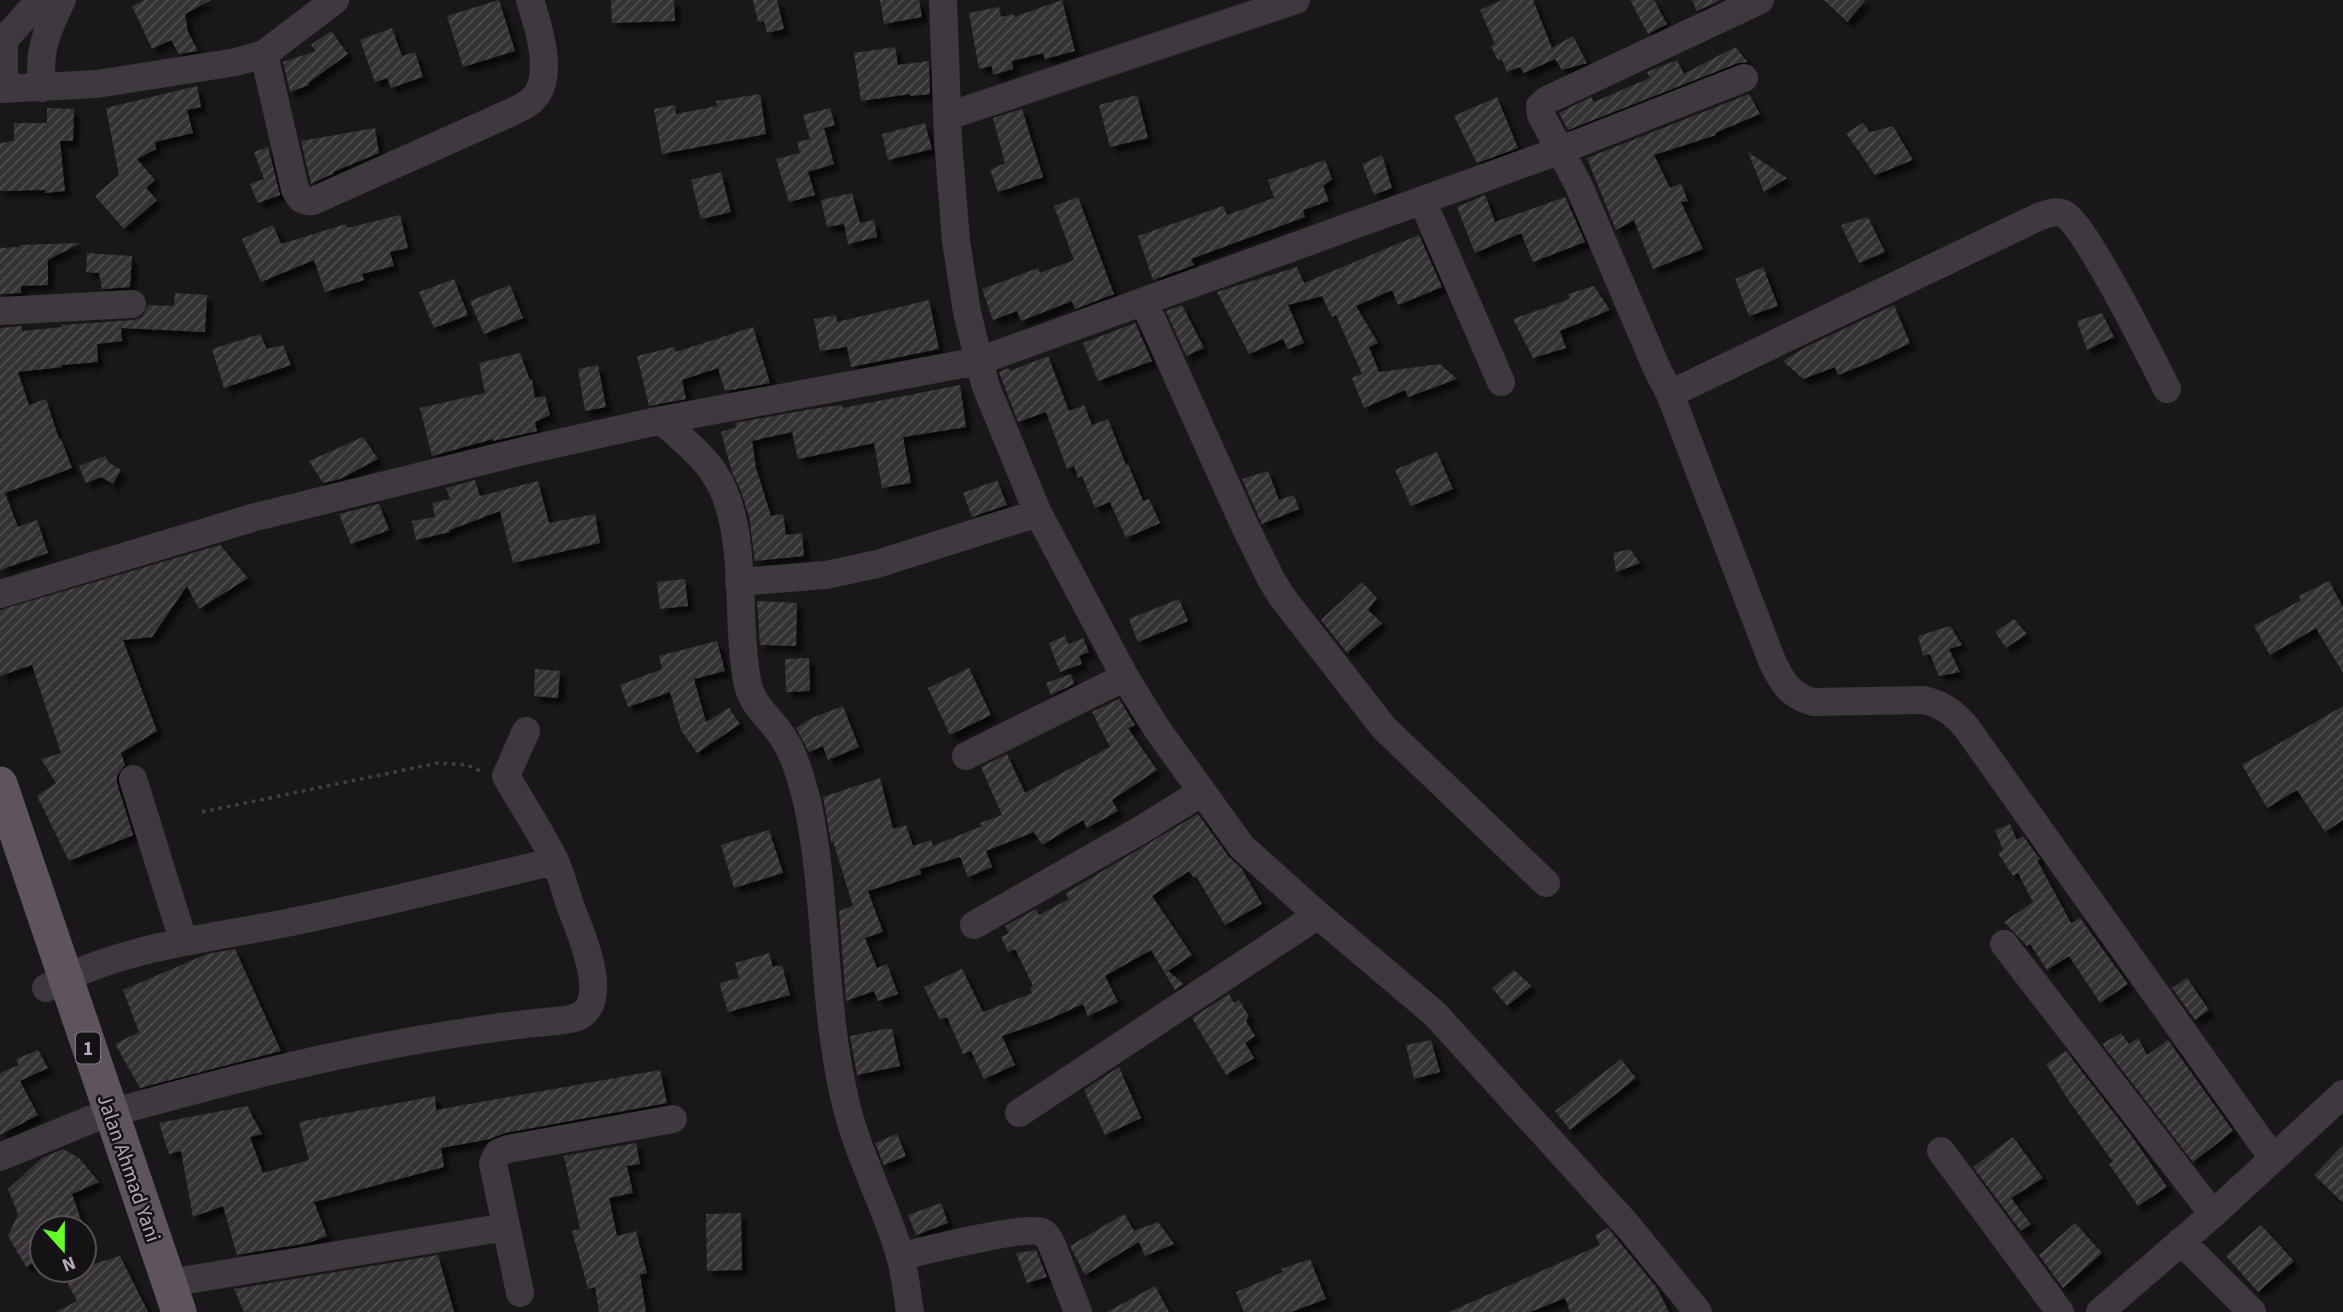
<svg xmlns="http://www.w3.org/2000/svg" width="2343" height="1312" font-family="'Source Sans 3',sans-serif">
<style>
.building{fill:url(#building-hatch);filter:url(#shadow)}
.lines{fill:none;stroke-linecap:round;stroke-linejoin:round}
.path{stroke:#443e46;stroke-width:3.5;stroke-dasharray:3.5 5;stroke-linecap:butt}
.minor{stroke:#3e383f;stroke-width:28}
.major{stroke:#5d545e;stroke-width:35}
.labels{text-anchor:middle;stroke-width:5;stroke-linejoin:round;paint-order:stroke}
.shield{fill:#151215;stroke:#867b89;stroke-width:2}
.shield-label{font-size:19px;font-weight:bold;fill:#b6a8bb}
.street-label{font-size:21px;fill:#b6a8bb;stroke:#151215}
</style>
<defs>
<pattern id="building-hatch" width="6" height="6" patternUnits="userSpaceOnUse" patternTransform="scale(1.75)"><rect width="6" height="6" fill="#363236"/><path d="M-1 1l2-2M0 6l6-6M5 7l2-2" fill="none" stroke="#514d51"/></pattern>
<filter id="shadow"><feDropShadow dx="6" dy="6" stdDeviation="2" flood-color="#0009"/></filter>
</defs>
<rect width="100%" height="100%" fill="#1a171a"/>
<path class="building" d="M145,0H211L185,14L188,32L198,51L179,54L171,40L152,49L132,6Z
M499,0L515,51L463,67L447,16Z
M611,0H674L675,21L612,23Z
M753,0H777L784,29L767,33L764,21L758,22Z
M880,0H919L922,17L884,24Z
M1062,0L1075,51L1045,59L1043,53L1012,61L1013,69L993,75L992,66L979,69L969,13L999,7L1001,17L1013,14L1014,17Z
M1502,0H1533L1552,48L1573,36L1587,63L1562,70L1555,59L1524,73L1520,67L1507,72L1502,60L1498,61L1491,46L1495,44L1480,10Z
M1630,0H1654L1667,24L1648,34Z
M1692,0H1718L1719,1L1697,11Z
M1824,0H1866L1847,22Z
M392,28L402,56L415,52L423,77L391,88L387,78L375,82L360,40Z
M331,31L348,54L308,83L309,85L290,92L283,62L316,51L311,45Z
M895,47L898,65L929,61L930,94L910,96V94L861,101L854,53Z
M1735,47L1748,62L1738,63L1568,130L1559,113L1591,97L1594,102L1650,78L1647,72L1677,60L1684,74Z
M197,86L201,107L187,110L193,133L155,142L156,149L137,159L155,180L146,188L157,200L124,229L95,196L119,175L106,108Z
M760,94L766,134L662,154L654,109L675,105L676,114L717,106L716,101Z
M1749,94L1760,114L1715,133L1716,135L1654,155L1670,188L1681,183L1688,201L1681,202L1703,249L1653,269L1634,220L1616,230L1587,158Z
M1137,95L1148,138L1110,147L1099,105Z
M1497,97L1518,148L1477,163L1454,116Z
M47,108L74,109L73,141H60L65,191L45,193V190L0,191V143L14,141V123H47Z
M830,108L835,125L824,128L834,164L808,172L815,195L789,202L776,159L800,153L797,142L810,139L803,115Z
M1022,109L1043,177L998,192L990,170L1005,163L993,118Z
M925,123L932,149L888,160L882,134Z
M1863,123L1870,132L1893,126L1913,160L1875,175L1846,133Z
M375,128L379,153L333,172L334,173L311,184L301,141Z
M268,147L280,195L258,203L250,184L264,179L254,152Z
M1748,152L1787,178L1764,192Z
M1382,155L1392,188L1374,195L1362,164Z
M1325,160L1332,179L1323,186L1329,201L1303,210L1305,217L1191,259L1194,265L1153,280L1138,236L1223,206L1227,215L1274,198L1268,180Z
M721,172L731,212L701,219L691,180Z
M852,193L860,223L874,220L877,237L848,244L844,224L827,227L821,200Z
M1485,195L1495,222L1565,197L1585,242L1533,262L1521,233L1475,253L1457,207Z
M1078,197L1114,294L1075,309L1072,301L1021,321L1017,311L993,320L982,289L1038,268L1040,273L1074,260L1054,206Z
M400,215L408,248L390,252L394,266L362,274L364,280L325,292L314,260L261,282L242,239L273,225L281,244L346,224L347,228Z
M1868,217L1885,252L1859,263L1841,225Z
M1419,235L1442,287L1398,305L1392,290L1356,306L1378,343L1369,347L1379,372L1440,364L1457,379L1408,397L1405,390L1364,408L1352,378L1362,374L1336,315L1332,317L1322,296L1288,305L1304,343L1288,349L1283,339L1249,354L1217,292L1297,267L1304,283Z
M80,243L48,260V285L21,286V293L0,294V248L20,247V245Z
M87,253L132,256L130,287L102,289L99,273L86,272Z
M1763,267L1778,306L1749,316L1735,279Z
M454,279L468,315L434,328L419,292Z
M510,285L523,318L484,334L470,301Z
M1594,286L1610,310L1560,331L1566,348L1533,358L1513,319L1570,299L1568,294Z
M175,293L207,295L205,332L121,328L122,341L97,344L98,362L62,365V367L18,372L29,405L46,399L59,439H61L72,468L5,493L18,527L37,520L48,553L0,570V328L22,326V331L63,327L62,325L134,320L142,317L148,305L174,306Z
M929,300L939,349L851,367L847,347L820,351L814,319L836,315L837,322Z
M1182,305L1204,348L1186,356L1166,311Z
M1894,305L1910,343L1871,362L1838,375L1835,367L1803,379L1783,361L1806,347Z
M2102,313L2114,337L2087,350L2077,321Z
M1135,323L1152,361L1098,381L1083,343Z
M753,327L770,383L725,391L718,368L682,380L686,399L649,406L637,356L674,347L676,352Z
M260,334L267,349L283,345L291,365L224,388L212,349Z
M520,353L530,380L532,379L535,398L545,396L550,415L535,422L537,431L493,441V439L432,456L420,408L485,393L479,363Z
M1048,356L1069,411L1084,405L1092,425L1108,419L1126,465L1128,464L1143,501L1149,499L1160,523L1126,538L1110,502L1095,508L1082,476L1078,478L1074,466L1067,469L1046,412L1018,422L999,372L1009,368L1010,371Z
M598,365L606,407L585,411L578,369Z
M960,385L966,427L903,437L911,483L882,488L874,443L798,459L792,432L752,441L756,468L771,516L783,514L786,535L802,533L804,556L755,561L749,516L741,491L732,472L721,432L736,427L735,423L811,409L842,405L843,408Z
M363,437L378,459L340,479L323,483L309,461Z
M1437,452L1453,489L1411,506L1395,470Z
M105,456L108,462L121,470L113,484L101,477L86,483L79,466Z
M1268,471L1279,500L1294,495L1299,509L1262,524L1242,479Z
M475,480L480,496L538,481L549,523L595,514L600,543L513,563L500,511L450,530V532L416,540L412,521L435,517L432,503L450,499L446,488Z
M997,480L1007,505L972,517L963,493Z
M379,504L389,530L351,544L339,514Z
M220,545L248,578L199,609L187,586L152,637L123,640L157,731L121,753L125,765L117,775V783L133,835L69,861L37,796L56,783L41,759L61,753L32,665L0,676V610Z
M1630,549L1640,563L1616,572L1613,553Z
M685,579L688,606L660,609L657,582Z
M2329,581L2343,607V673L2316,628L2270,655L2254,626L2301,600L2299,596Z
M1362,582L1377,598L1368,610L1382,623L1347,653L1321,620Z
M1179,599L1188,621L1138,642L1129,619Z
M757,601L797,603L796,646L760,645Z
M2014,619L2027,634L2006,648L1995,632Z
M1950,626L1962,645L1949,649L1960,672L1939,676L1930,654L1923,656L1918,636Z
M1065,636L1068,644L1083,638L1089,652L1079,656L1082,664L1060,672L1049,643Z
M717,641L725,671L694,679L706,722L729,708L740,724L697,753L681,730L670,692L628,707L620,685L662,669L659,656Z
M809,658L810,691L786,692L785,659Z
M969,668L991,715L950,735L928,688Z
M535,669L560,671L558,698L534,696Z
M1071,674L1074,684L1051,695L1046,683Z
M1119,699L1135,725L1128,728L1157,770L1112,800L1118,811L1087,828L1083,820L1042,845L1034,832L986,851L992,867L968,877L960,857L920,869L921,874L868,891L883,932L865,938L877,968L887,964L898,994L878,1001L874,991L846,1001L839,911L853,906L833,841L831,842L823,797L880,778L893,829L906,825L913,846L931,840L933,846L982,826L980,823L1002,815L981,767L1007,754L1025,793L1110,747L1092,712Z
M843,706L859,747L828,760L823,746L809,752L796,728L812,718Z
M2343,706V820L2325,832L2297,790L2267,808L2242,765Z
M1198,814L1229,857L1241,868L1262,904L1225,925L1196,876L1194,878L1189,871L1152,896L1192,955L1168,971L1184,984L1175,990L1151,950L1105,976L1118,1002L1088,1016L1083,1004L1045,1021L1002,1036L1015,1065L984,1079L971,1051L963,1054L947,1017L940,1020L924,987L962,969L983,1012L1032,993L1030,988L1033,986L1015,949L1008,952L1001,937L1009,933L1005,926L1036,909L1039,915L1069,899L1066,893Z
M2010,824L2017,840L2023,836L2040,859L2037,860L2071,923L2080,918L2128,984L2100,1003L2069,956L2047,970L2030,944L2027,946L2004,922L2033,902L2018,873L2013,876L1998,853L2003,850L1995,830Z
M769,830L783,873L734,888L721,845Z
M235,949L281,1051L140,1088L115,1044L139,1032L123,990L207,954Z
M769,953L773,967L782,965L790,995L728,1012L719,983L739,978L735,963Z
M1514,970L1532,986L1507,1006L1492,988Z
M2187,978L2209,1010L2195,1020L2172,988Z
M1229,994L1234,1003L1239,1000L1249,1016L1246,1021L1255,1036L1245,1043L1254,1058L1226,1075L1192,1018Z
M885,1029H892L900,1066L857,1075L850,1036Z
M2121,1033L2129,1044L2138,1038L2147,1055L2168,1040L2233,1131L2193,1162L2102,1044Z
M1431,1040L1440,1072L1414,1079L1406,1045Z
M38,1050L48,1068L20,1081L38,1115L0,1135V1073L19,1065L16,1059Z
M2066,1051L2131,1135L2167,1187L2138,1206L2109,1164L2113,1162L2069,1101L2046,1064Z
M1621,1059L1636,1078L1570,1130L1555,1111Z
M1119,1067L1141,1118L1105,1135L1084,1090Z
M660,1070L667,1103L505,1133L490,1139L441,1148L444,1167L314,1202L327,1236L308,1243L237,1255L223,1206L193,1217L181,1151L169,1154L159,1123L247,1106L262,1134L250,1137L263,1173L309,1160L299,1122L435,1096L436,1110Z
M897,1134L906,1156L884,1165L875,1143Z
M2013,1137L2043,1178L2011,1198L2031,1224L2021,1231L1973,1167Z
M636,1143L640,1164L627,1166L633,1193L609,1198L617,1236L636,1231L647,1273L640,1275L646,1312H599L595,1287L588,1289L572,1231L580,1229L564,1156Z
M2343,1145V1203L2314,1175Z
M63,1149L79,1158L99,1182L72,1194L84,1228H42V1258L26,1267L8,1236L18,1214L8,1189L42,1158Z
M941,1203L948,1223L916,1235L908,1215Z
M741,1213L742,1270L707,1271L706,1214Z
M1124,1214L1134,1231L1158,1222L1174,1244L1145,1256L1139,1242L1085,1275L1070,1246Z
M2075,1223L2102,1253L2063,1288L2039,1255Z
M2261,1225L2294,1261L2258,1292L2226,1256Z
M1608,1228L1657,1288L1669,1312H1570L1565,1298L1530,1312H1449L1600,1245L1595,1235Z
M1036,1250L1047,1277L1027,1283L1016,1253Z
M438,1255L454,1312H244L234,1289Z
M120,1256L148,1312H56L77,1301L66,1280V1273L84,1270V1267Z
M1310,1259L1326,1299L1291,1312H1244L1236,1292L1283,1272L1281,1269Z
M1155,1286L1169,1312H1107Z"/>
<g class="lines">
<path class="path" d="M202,812L438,763L467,765L483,772"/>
<path class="minor" d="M943,0L948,140L956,241L967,312L979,361L986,387L1038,513L1125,677L1157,729L1242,847L1318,915L1435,1014L1627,1225L1698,1312
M1760,0L1547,100L1540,106L1541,115L1578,184L1658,371L1670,394L2038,217C2046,214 2056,210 2064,214C2084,222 2154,363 2167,389
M264,54L295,189C300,199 302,202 313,201L514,111C520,108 527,105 532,100C556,78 538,26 530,0
M42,88C38,51 46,32 62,0
M0,89L97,84L236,62L264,54L335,0
M4,89V40L40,0
M948,116L1296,0
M1422,200L1501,382
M1144,302L1242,520L1271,579L1282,597L1384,728L1546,883
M0,311L132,304
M1670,394L1772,661C1782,682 1790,696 1813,702L1924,700C1943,705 1953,712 1966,727L2272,1157
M662,420C679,437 701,453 714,473C751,529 734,620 748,685C753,706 768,716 780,733C795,754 802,781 808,806C828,903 822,1004 845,1100C857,1153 884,1202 900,1255C905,1273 907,1293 910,1312
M739,582L826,575L877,564L1038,513
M0,594L252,518L523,451L662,420L979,361L1561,150L1744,78
M966,756L1125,677
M133,779L183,940
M974,925L1139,831L1202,792
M2004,944L2213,1214
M46,988C122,946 208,939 291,922C380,904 467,882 555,861
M111,1113C260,1071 411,1034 565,1020C572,1019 580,1017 585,1012C607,990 579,929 570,905C565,890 561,873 554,859C540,831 522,804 506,776L526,731
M1019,1113L1318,915
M1941,1151L2060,1312
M0,1157L92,1119
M2181,1241L2252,1312
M900,1256C925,1251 1025,1225 1042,1232C1048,1235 1049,1240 1052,1245L1078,1312
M169,1283L506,1227
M520,1293L493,1163L498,1153L508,1149L673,1119
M2100,1312L2213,1214L2343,1094"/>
<path class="major" d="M0,784L179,1312"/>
</g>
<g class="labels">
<rect class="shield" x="76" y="1032.5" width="24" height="31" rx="5"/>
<g class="shield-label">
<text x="88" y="1055">1</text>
</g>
<g class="street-label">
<text transform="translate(129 1168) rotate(71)" y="7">Jalan Ahmad Yani</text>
</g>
</g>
<g transform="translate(63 1249) rotate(159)"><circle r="33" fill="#151215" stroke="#554e57" stroke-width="2"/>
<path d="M0-5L12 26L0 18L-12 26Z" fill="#67ff2a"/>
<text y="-10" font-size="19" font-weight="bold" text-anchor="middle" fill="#b6a8bb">N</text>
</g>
</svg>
